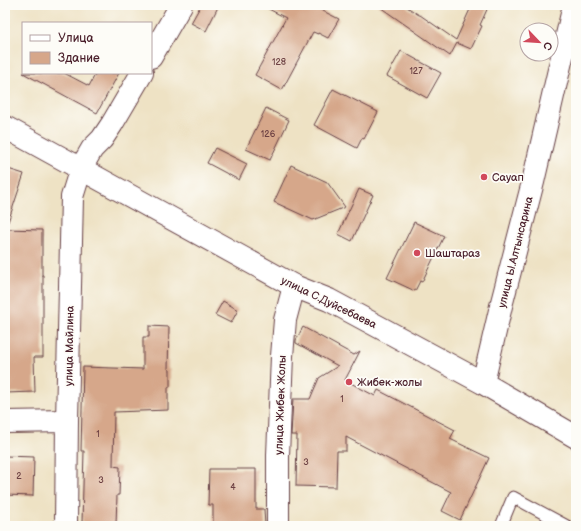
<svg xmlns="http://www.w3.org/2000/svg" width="581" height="531" font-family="'Balsamiq Sans',sans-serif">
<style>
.building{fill:#d6a78a}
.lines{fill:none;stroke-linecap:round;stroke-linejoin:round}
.service-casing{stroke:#633c42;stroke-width:13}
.minor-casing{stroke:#633c42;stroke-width:24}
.tertiary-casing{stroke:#633c42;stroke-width:24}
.service{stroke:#fff;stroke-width:11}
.minor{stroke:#fff;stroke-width:22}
.tertiary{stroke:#fff;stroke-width:22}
.poi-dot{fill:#d1495b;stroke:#fdfcf7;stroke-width:1.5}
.labels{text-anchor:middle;stroke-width:3.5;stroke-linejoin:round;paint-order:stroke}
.number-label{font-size:9px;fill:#6d4143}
.poi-label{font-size:11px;fill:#4a1f2b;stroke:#fdfcf7;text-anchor:start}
.street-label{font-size:11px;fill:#4a1f2b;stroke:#fdfcf7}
</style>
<rect width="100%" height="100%" fill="#fdfcf7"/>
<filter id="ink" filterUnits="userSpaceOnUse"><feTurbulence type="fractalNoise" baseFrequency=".025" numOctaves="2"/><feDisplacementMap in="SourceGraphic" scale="8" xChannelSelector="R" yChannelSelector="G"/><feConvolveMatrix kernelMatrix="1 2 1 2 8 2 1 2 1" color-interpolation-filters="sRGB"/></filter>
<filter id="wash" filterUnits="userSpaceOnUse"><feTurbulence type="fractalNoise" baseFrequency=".012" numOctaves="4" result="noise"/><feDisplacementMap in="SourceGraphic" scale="16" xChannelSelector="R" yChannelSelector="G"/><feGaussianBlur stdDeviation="0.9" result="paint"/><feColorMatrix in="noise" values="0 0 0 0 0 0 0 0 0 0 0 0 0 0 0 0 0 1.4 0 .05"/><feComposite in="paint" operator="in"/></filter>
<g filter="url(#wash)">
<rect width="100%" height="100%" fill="#eee2c4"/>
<g id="blocks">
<path class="building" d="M201,5H219L206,31L191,23Z
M261,5H311L339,19L328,38L318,33V34L313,32L282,90L255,75L286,18Z
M377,5H404L419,15H420L456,40L472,5H489L480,25L482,26L471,49L457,43L450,56Z
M401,51L441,73L427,98L387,76Z
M23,73H64L89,86L96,73H119L97,113Z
M333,89L378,112L364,139L362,138L357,148L314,125Z
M266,108L289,120L270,160L246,149Z
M215,148L247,164L239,180L207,163Z
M291,165L327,182L345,207L313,220L274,202Z
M5,168L24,174L8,222H5Z
M359,189L373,195L352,241L338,234Z
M414,222L444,236L422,282L420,281L415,291L387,278Z
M5,229L42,230V275H43V357H34L35,392L5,393Z
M223,301L238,310L231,323L215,315Z
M149,326L169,327L168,369L170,370V387H168V410L114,412L113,466L120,467L119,495H117L116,524L82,523L84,451H81L83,367L143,369V337H149Z
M303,327L354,355L360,351L345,380L375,396L378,390L455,430L450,439L489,458L460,520L442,511L451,492L346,437V451H337L336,487L296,486L297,435H291L293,399H310L319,378L338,366L296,343V340Z
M5,456L34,457L33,496L5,495Z
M209,469H256V509H264L265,526H213V505H208Z"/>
</g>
</g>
<g filter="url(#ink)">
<use href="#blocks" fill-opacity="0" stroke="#633c42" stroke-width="1"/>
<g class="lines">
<defs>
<path id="service" d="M501,526L513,497L567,526"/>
<path id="minor" d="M151,57L181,5
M5,422L67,421
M66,526L67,421L72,197L81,168L92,149L102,139L112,124L142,73
M278,526V455L282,356L285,320L294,286"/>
<path id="tertiary" d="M5,127L294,286L329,300L483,383L576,437
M483,383L501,306L533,182L574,5"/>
</defs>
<use href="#service" class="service-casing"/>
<use href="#minor" class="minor-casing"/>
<use href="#tertiary" class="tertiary-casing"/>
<use href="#service" class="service"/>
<use href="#minor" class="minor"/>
<use href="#tertiary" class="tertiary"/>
</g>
</g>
<g class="poi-dot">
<circle cx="484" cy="177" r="4"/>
<circle cx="417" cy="253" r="4"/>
<circle cx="349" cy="382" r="4"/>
</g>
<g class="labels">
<g class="number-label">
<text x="279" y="65">128</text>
<text x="416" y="74">127</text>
<text x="268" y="137">126</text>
<text x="342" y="402">1</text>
<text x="98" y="437">1</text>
<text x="306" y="465">3</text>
<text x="19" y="479">2</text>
<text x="101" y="483">3</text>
<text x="233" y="490">4</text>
</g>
<g class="poi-label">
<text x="492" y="181">Сауап</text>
<text x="425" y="257">Шаштараз</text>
<text x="357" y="386">Жибек-жолы</text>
</g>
<g class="street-label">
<text transform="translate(515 252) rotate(-76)" y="4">улица Ы.Алтынсарина</text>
<text transform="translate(329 302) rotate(26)" y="4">улица С.Дуйсебаева</text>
<text transform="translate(69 346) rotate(-89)" y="4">улица Майлина</text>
<text transform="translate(280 405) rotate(-88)" y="4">улица Жибек Жолы</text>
</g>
</g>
<rect width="581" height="531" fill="none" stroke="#fdfcf7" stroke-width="20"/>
<rect x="22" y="22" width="130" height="52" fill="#fdfcf7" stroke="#b5a4a5"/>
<rect x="30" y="35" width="20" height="6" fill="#ffffff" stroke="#b5a4a5"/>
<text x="58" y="42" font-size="12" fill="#4a1f2b">Улица</text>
<rect x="30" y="52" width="20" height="12" fill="#d6a78a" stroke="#b5a4a5"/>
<text x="58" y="62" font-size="12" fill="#4a1f2b">Здание</text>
<g transform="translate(539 42) rotate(115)"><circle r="19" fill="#fdfcf7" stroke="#b5a4a5"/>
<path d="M0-3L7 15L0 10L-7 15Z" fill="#d1495b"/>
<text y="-6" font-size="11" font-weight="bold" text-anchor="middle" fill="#4a1f2b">С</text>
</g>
</svg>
